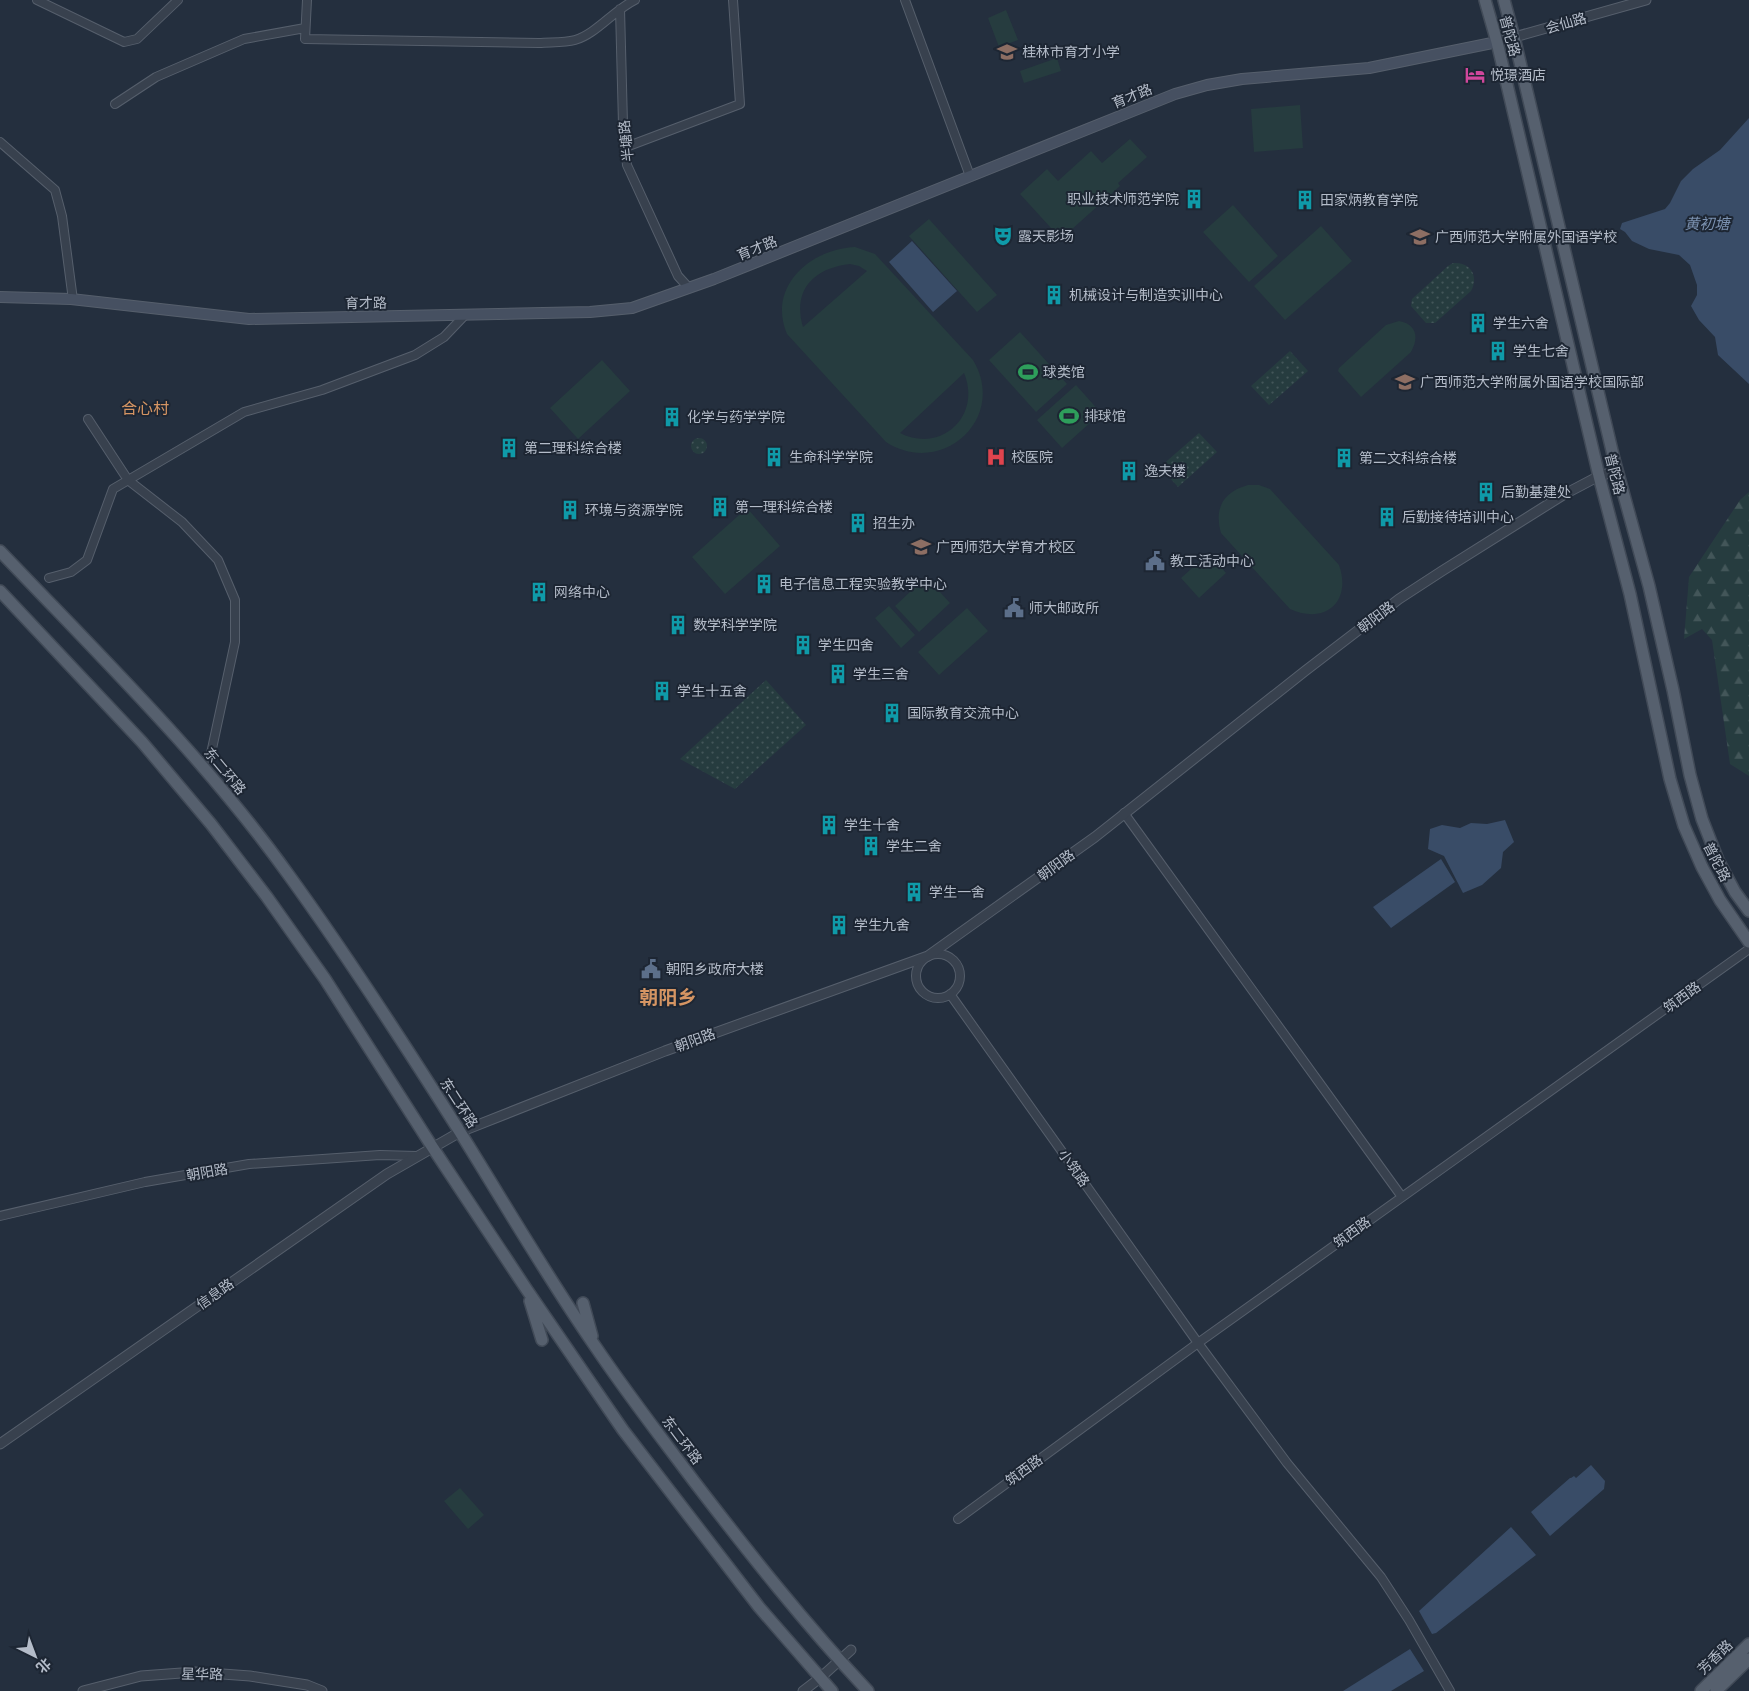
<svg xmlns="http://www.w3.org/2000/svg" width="1749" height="1691" font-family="'PT Sans Narrow','Noto Sans SC',sans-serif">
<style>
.grass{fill:url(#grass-dots)}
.forest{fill:url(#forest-firs)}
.green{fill:#263c3f;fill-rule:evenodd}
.water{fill:#394c67}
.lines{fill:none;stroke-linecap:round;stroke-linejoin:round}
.minor-casing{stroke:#565f6c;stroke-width:10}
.tertiary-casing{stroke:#565f6c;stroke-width:11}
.secondary-casing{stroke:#565f6c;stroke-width:12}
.primary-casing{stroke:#414a57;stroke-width:14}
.minor{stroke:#38414e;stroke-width:8}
.tertiary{stroke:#38414e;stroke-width:9}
.secondary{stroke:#465061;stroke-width:10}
.primary{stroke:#56606e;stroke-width:11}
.labels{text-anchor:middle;stroke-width:4;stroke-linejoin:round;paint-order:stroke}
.street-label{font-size:14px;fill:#b4bcc9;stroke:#1d2633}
.poi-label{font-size:14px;fill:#b4bcc9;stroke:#1d2633;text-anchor:start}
.water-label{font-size:15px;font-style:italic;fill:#7c92b1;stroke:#1d2633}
.quarter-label{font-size:16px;fill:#d59563;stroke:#1d2633}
.district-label{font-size:19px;font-weight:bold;fill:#d59563;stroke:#1d2633}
</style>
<defs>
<pattern id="grass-dots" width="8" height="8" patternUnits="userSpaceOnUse" patternTransform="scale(1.25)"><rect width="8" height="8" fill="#263c3f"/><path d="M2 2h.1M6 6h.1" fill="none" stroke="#435659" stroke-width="1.8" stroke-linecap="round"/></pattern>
<pattern id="forest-firs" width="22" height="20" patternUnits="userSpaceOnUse" patternTransform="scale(1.25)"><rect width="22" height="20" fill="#263c3f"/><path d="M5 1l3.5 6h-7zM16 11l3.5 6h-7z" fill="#435659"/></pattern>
</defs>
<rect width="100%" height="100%" fill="#242f3e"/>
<path class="grass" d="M1453,263C1471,262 1479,276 1471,291L1435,323H1426L1411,306L1412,299L1448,266Z
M1290,351L1308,371L1269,405L1251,386Z
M1199,433L1217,452L1178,487L1160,467Z
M691 446a8 8 0 1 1 16 0a8 8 0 1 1-16 0Z
M766,680L806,725L735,789L680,759Z"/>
<path class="forest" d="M1749,492V776L1730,764L1712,640L1702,629L1684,639L1689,577L1740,500Z"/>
<path class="green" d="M1006,10L1018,40L999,47L988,18Z
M1057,58L1061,71L1024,83L1020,71Z
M1300,105L1303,148L1254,152L1251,109Z
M1130,139L1147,157L1118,183L1120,186L1061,239L1020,194L1047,169L1058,181L1091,151L1102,163Z
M1233,205L1278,256L1249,282L1203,232Z
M929,219L997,295L977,312L909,236Z
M1321,226L1352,261L1285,320L1254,286Z
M855,247L875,254L973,360C1008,418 942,478 886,442L787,334C767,287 810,249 855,247ZM850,264L859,266L867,271L803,327C792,290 814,268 850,264ZM964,373C982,416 941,454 900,433Z
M1399,321C1417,324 1419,338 1411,352L1361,397L1338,371L1339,368L1386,325Z
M1020,332L1067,384L1036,412L989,360Z
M602,360L630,391L578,439L550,408Z
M1076,385L1101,413L1062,448L1037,420Z
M1248,485H1259L1270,489L1339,565C1352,602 1325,625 1290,609L1221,533C1214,508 1223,492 1248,485Z
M747,508L780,546L725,594L692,557Z
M1209,553L1226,573L1199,598L1181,578Z
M926,577L950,603L919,632L895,606Z
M889,606L915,635L901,648L875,618Z
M967,608L988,631L939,675L918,652Z
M460,1488L484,1515L468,1529L444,1501Z"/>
<path class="water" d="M1749,118V384L1718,355L1715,337L1699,320L1691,306L1697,295V285L1690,265L1679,255L1649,249L1632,241L1625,232L1620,229L1622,223L1665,209L1670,203L1681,181L1693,169L1720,150Z
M912,241L957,291L933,312L889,262Z
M1505,820L1514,842L1503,852L1501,868L1482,885L1463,893L1444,856L1428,849L1430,829L1442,825L1460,828L1471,823L1487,824Z
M1441,859L1455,882L1391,928L1373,907Z
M1591,1465L1605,1481L1604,1489L1550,1536L1531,1512L1570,1478H1571L1574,1476L1576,1478Z
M1511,1527L1536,1555L1436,1633L1432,1634L1419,1611Z
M1410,1649L1424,1671L1391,1691H1343Z"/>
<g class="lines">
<defs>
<path id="minor" d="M37,0L124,42L137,39L178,0
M307,0L305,39L539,43C550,42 564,43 575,40C596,34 614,10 635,0
M905,0L970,176
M620,9L623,124L627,165L678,276L689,288
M115,104L156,77L244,39L305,28
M0,142L55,190L62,216L73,300
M626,147L740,104L733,0
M88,419L128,480L182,522L218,560L235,600V642L210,758
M49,578L71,572L87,560L113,489L244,412L322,390L415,355L444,337L465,315
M1124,813L1402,1197
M916 976a22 22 0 1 1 44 0a22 22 0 1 1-44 0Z
M950,994L1198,1343L1287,1463L1381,1577L1409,1620L1450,1691
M0,1216L145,1182L249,1164L380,1155L417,1156
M958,1519L1198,1343L1749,949"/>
<path id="tertiary" d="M1497,42L1646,0
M0,1444L387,1174L460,1132L665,1051L928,956L1095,837L1305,671L1399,599L1442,571L1563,495L1599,476L1617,471
M83,1691L141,1676L195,1672L250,1676L307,1685L322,1691
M803,1691L820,1678L851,1650"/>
<path id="secondary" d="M0,297L71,299L249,319L590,312L632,308L714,279L1175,94L1207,85L1242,79L1369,68L1497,42"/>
<path id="primary" d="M1485,0L1497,42L1599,476L1630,594L1670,779L1684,826L1702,867L1720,900L1749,942
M1504,0L1514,37L1614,459L1649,586L1673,690L1690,775L1702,819L1718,860L1735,892L1749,911
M0,551C99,655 204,757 288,874C349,958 405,1045 460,1132C505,1204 547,1277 595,1346C626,1392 660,1436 693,1480C749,1553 805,1624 868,1691
M0,591L142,742L211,824L267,897L325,979L433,1148L527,1290L623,1430L759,1607L832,1691
M530,1301L542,1340
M583,1303L592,1336
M1701,1691L1749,1644
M1716,1691L1749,1659"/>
</defs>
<use href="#minor" class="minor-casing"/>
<use href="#tertiary" class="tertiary-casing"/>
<use href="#secondary" class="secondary-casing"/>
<use href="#primary" class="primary-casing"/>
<use href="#minor" class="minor"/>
<use href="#tertiary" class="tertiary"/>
<use href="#secondary" class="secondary"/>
<use href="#primary" class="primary"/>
</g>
<defs>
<symbol id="school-bare" viewBox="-9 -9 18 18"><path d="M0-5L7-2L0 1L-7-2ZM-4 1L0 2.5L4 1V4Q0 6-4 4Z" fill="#8d6e63" stroke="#1d2633" stroke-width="2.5" paint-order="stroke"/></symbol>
<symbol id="hotel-bare" viewBox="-9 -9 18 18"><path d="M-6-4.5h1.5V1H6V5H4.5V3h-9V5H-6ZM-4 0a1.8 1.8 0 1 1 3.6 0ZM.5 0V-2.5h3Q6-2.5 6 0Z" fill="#d1479c" stroke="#1d2633" stroke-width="2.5" paint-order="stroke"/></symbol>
<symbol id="building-bare" viewBox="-9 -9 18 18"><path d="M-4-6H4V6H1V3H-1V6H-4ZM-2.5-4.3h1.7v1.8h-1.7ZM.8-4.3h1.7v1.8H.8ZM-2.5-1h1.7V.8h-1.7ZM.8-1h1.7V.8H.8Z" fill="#0f9aa8" stroke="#1d2633" stroke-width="2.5" paint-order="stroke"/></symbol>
<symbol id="theatre-bare" viewBox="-9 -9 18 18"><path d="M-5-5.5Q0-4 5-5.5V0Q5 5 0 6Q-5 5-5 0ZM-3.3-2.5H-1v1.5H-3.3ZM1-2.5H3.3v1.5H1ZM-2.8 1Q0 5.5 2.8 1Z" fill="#0f9aa8" stroke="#1d2633" stroke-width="2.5" paint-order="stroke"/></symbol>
<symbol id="stadium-bare" viewBox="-9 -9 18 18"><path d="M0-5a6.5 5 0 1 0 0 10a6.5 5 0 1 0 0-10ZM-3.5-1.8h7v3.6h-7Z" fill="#2e9e5b" stroke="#1d2633" stroke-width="2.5" paint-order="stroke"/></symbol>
<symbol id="hospital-bare" viewBox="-9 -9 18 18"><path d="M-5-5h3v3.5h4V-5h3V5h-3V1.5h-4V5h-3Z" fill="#e0444e" stroke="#1d2633" stroke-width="2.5" paint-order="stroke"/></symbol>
<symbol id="university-bare" viewBox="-9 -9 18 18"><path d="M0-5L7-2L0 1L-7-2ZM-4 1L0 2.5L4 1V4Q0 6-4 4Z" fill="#8d6e63" stroke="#1d2633" stroke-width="2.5" paint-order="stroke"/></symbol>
<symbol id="civic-bare" viewBox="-9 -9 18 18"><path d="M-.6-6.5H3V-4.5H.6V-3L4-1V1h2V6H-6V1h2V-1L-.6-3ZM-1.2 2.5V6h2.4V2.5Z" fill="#5c6f8a" stroke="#1d2633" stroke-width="2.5" paint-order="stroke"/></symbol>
</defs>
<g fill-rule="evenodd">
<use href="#school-bare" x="993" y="38" width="28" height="28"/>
<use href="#hotel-bare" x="1461" y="61" width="28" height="28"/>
<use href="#building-bare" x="1180" y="185" width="28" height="28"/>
<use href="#building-bare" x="1291" y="186" width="28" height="28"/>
<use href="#theatre-bare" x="989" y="222" width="28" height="28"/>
<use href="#school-bare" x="1406" y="223" width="28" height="28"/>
<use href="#building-bare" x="1040" y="281" width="28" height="28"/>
<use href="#building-bare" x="1464" y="309" width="28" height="28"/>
<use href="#building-bare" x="1484" y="337" width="28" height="28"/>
<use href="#stadium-bare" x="1014" y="358" width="28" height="28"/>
<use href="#school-bare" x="1391" y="368" width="28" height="28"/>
<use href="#stadium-bare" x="1055" y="402" width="28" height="28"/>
<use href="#building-bare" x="658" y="403" width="28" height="28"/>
<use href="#building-bare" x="495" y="434" width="28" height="28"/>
<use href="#building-bare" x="760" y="443" width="28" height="28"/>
<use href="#hospital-bare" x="982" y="443" width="28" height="28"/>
<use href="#building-bare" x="1330" y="444" width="28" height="28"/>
<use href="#building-bare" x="1115" y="457" width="28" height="28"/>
<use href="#building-bare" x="1472" y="478" width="28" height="28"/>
<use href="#building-bare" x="706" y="493" width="28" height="28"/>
<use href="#building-bare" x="556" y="496" width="28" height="28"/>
<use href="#building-bare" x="1373" y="503" width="28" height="28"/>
<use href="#building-bare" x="844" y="509" width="28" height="28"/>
<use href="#university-bare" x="907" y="533" width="28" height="28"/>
<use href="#civic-bare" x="1141" y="547" width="28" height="28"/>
<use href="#building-bare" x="750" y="570" width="28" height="28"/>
<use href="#building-bare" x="525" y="578" width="28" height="28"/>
<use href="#civic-bare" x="1000" y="594" width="28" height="28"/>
<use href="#building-bare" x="664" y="611" width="28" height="28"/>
<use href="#building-bare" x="789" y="631" width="28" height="28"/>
<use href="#building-bare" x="824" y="660" width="28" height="28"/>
<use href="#building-bare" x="648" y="677" width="28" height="28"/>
<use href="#building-bare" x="878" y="699" width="28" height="28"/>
<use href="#building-bare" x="815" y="811" width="28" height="28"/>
<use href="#building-bare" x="857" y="832" width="28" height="28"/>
<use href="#building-bare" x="900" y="878" width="28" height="28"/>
<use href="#building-bare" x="825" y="911" width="28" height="28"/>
<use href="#civic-bare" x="637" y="955" width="28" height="28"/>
</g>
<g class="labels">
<g class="street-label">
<text transform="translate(1566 23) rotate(-16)" y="5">会仙路</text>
<text transform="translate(1510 36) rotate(75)" y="5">普陀路</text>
<text transform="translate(1132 96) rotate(-22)" y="5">育才路</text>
<text transform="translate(626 141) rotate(-96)" y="5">半塘路</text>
<text transform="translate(757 248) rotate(-22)" y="5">育才路</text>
<text transform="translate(366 303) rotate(-1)" y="5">育才路</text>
<text transform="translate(1615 474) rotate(76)" y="5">普陀路</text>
<text transform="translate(1376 617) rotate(-37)" y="5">朝阳路</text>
<text transform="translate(225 771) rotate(50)" y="5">东二环路</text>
<text transform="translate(1717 862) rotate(63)" y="5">普陀路</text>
<text transform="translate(1056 865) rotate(-36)" y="5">朝阳路</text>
<text transform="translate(1682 997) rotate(-36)" y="5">筑西路</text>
<text transform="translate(695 1040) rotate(-20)" y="5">朝阳路</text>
<text transform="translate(459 1103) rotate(57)" y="5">东二环路</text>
<text transform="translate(1074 1168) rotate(55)" y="5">小筑路</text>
<text transform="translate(207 1172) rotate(-10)" y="5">朝阳路</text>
<text transform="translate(1352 1232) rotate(-36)" y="5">筑西路</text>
<text transform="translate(215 1294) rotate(-35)" y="5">信息路</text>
<text transform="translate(682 1440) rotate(53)" y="5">东二环路</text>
<text transform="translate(1024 1470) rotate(-36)" y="5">筑西路</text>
<text transform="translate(1715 1657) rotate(-44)" y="5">芳香路</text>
<text transform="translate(202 1674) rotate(1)" y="5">星华路</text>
</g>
<g class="poi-label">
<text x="1022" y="57">桂林市育才小学</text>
<text x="1490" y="80">悦璟酒店</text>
<text x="1179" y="204" text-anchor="end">职业技术师范学院</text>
<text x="1320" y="205">田家炳教育学院</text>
<text x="1018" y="241">露天影场</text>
<text x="1435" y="242">广西师范大学附属外国语学校</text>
<text x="1069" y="300">机械设计与制造实训中心</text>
<text x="1493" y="328">学生六舍</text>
<text x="1513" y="356">学生七舍</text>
<text x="1043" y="377">球类馆</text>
<text x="1420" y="387">广西师范大学附属外国语学校国际部</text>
<text x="1084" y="421">排球馆</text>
<text x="687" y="422">化学与药学学院</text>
<text x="524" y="453">第二理科综合楼</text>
<text x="789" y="462">生命科学学院</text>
<text x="1011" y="462">校医院</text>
<text x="1359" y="463">第二文科综合楼</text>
<text x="1144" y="476">逸夫楼</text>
<text x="1501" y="497">后勤基建处</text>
<text x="735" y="512">第一理科综合楼</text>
<text x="585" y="515">环境与资源学院</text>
<text x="1402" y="522">后勤接待培训中心</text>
<text x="873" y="528">招生办</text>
<text x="936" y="552">广西师范大学育才校区</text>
<text x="1170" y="566">教工活动中心</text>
<text x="779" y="589">电子信息工程实验教学中心</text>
<text x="554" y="597">网络中心</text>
<text x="1029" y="613">师大邮政所</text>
<text x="693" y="630">数学科学学院</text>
<text x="818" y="650">学生四舍</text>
<text x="853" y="679">学生三舍</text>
<text x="677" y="696">学生十五舍</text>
<text x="907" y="718">国际教育交流中心</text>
<text x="844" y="830">学生十舍</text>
<text x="886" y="851">学生二舍</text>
<text x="929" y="897">学生一舍</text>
<text x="854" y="930">学生九舍</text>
<text x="666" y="974">朝阳乡政府大楼</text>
</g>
<g class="water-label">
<text x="1707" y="229">黄初塘</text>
</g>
<g class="quarter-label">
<text x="145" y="414">合心村</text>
</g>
<g class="district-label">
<text x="668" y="1004">朝阳乡</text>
</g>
</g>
<g transform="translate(35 1656) rotate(138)" stroke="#1d2633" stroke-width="4" paint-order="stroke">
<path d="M0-4L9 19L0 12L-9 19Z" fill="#b4bcc9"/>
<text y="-8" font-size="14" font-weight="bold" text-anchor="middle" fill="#b4bcc9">北</text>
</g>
</svg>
